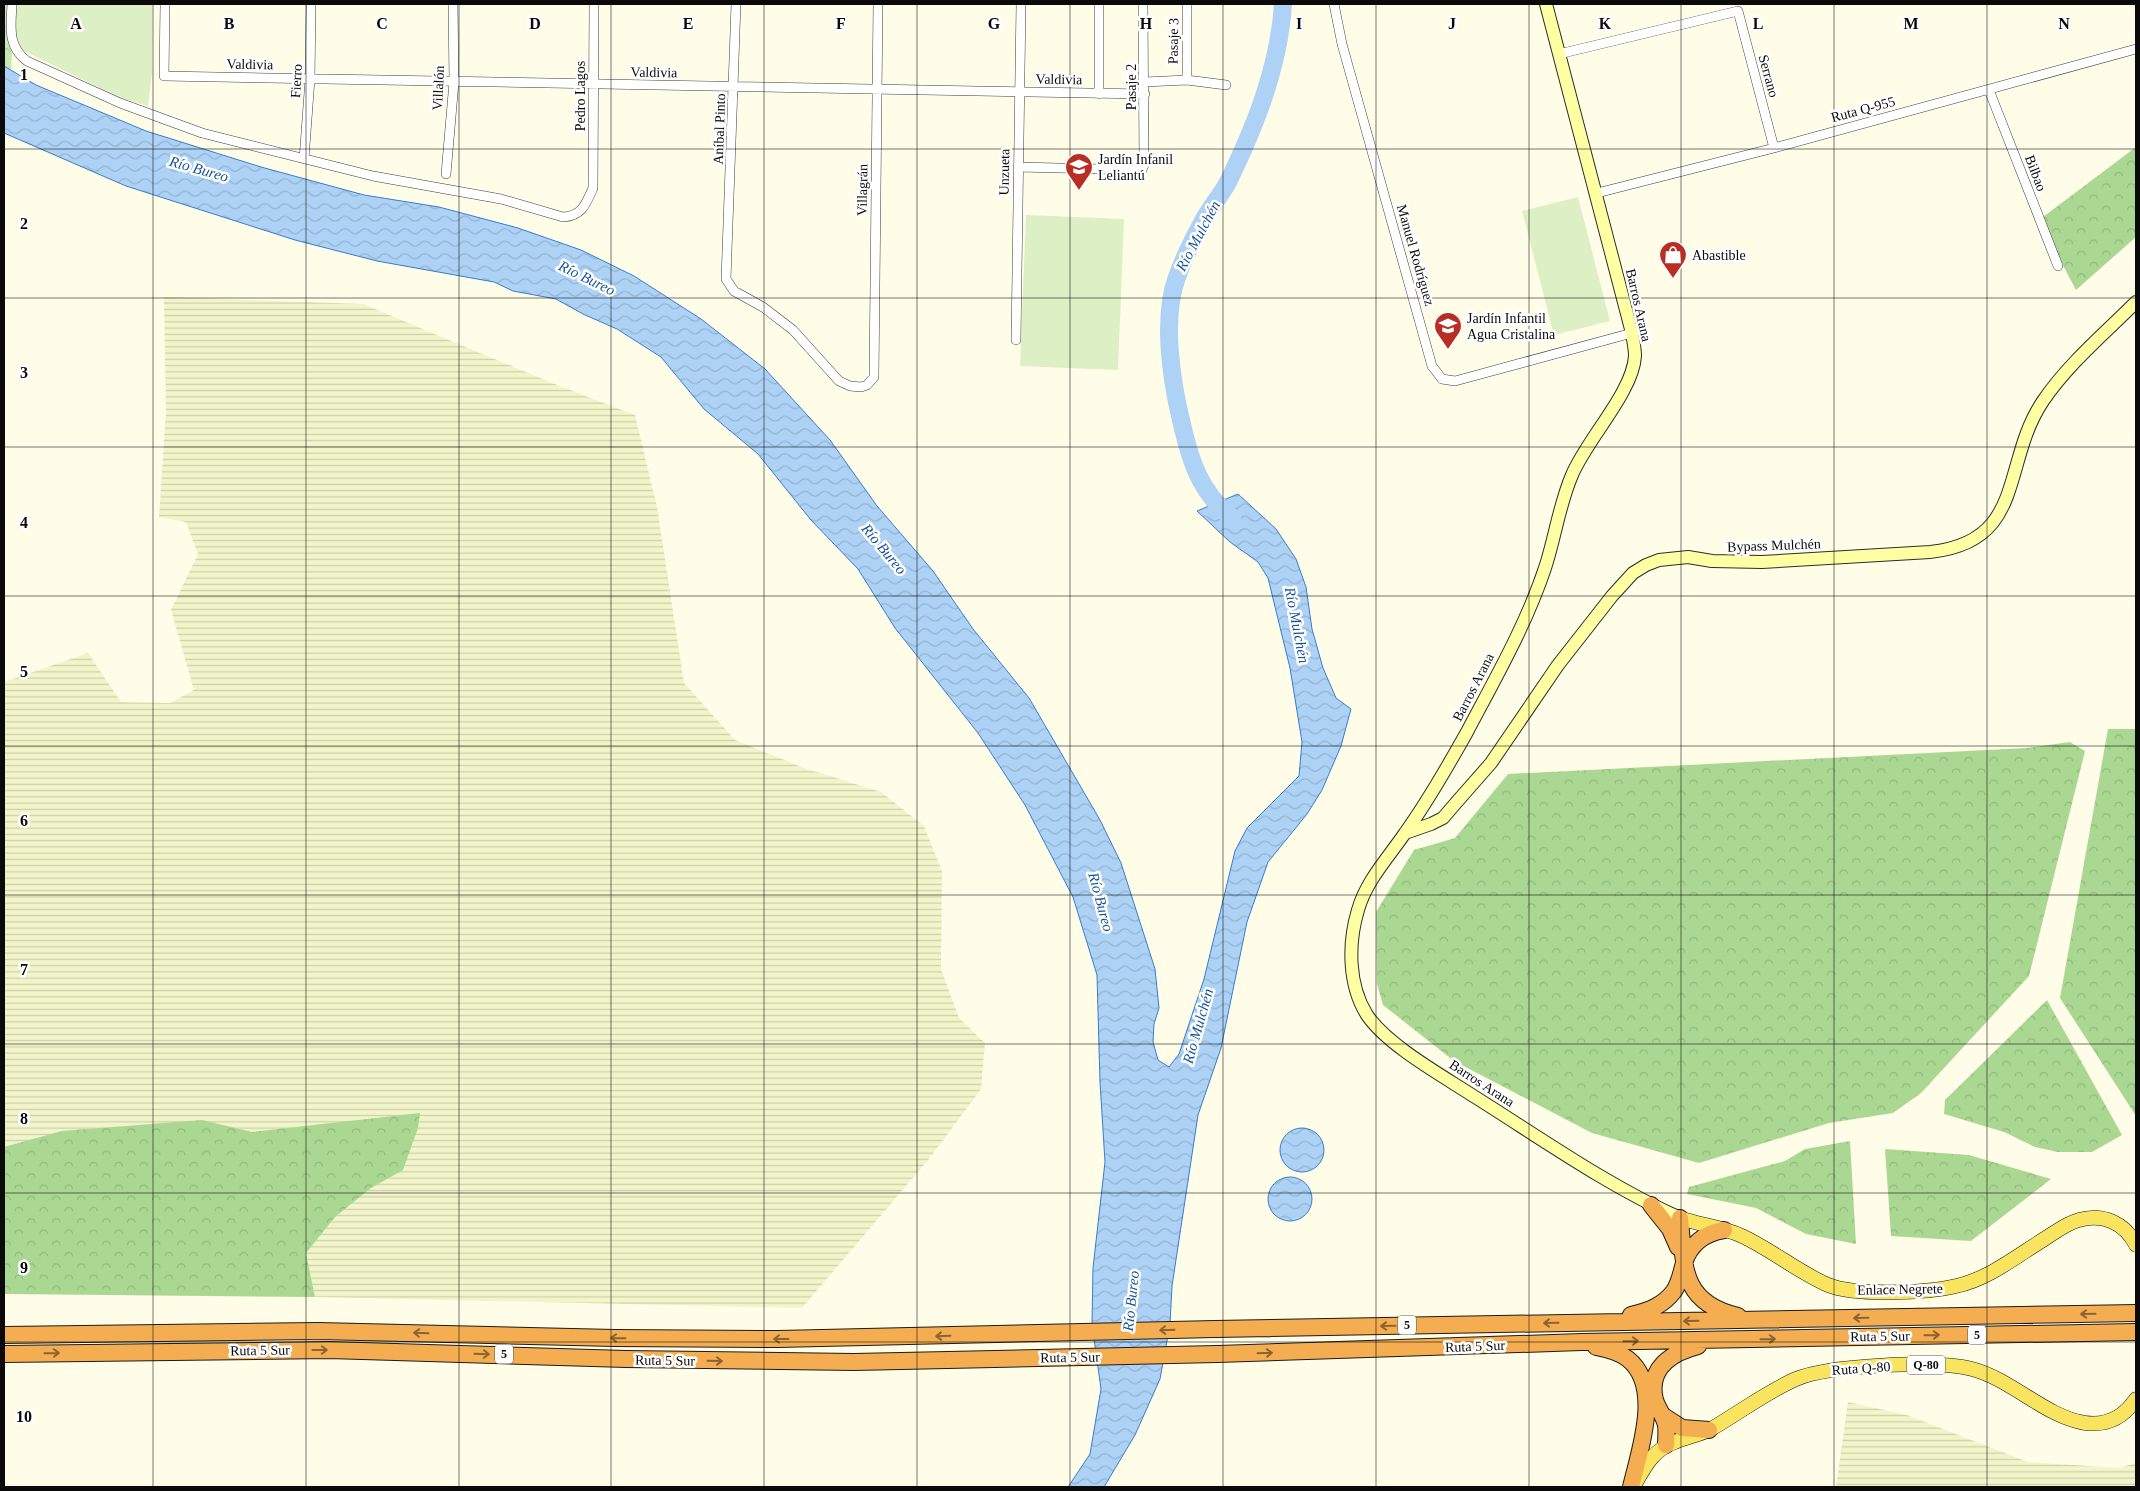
<svg xmlns="http://www.w3.org/2000/svg" width="2140" height="1491" font-family="'Times New Roman',serif">
<style>
.farmland{fill:url(#farmland-rules)}
.forest{fill:url(#forest-crowns)}
.park{fill:url(#park-crowns)}
.pitch{fill:#dcefc5}
.water{fill:url(#water-waves);stroke:#357ecc}
.lines{fill:none;stroke-linecap:round;stroke-linejoin:round}
.river{stroke:#add2f5;stroke-width:18}
.street-casing{stroke:#3d3d3d;stroke-width:10}
.secondary-casing{stroke:#2c2c2c;stroke-width:14}
.primary-casing{stroke:#1b1b1b;stroke-width:15}
.highway-casing{stroke:#1b1b1b;stroke-width:18}
.street{stroke:#fff;stroke-width:9}
.secondary{stroke:#feffa3;stroke-width:12}
.primary{stroke:#f8e45f;stroke-width:14}
.highway{stroke:#f4ae51;stroke-width:16}
.oneway{stroke:#8b6431}
.grid{fill:none;stroke:#0a0a0a;stroke-width:1;stroke-opacity:0.55}
.labels{text-anchor:middle;stroke-width:5;stroke-linejoin:round;paint-order:stroke}
.shield{fill:#fff;stroke:#545454;stroke-width:1}
.shield-label{font-size:12px;font-weight:bold;fill:#0a0a0a}
.street-label{font-size:14px;fill:#0a0a0a;stroke:#fff}
.poi-label{font-size:14px;fill:#0a0a0a;stroke:#fff;text-anchor:start}
.water-label{font-size:15px;font-style:italic;fill:#16519a;stroke:#fff}
.grid-label{font-size:16px;text-anchor:middle;font-weight:bold;fill:#0a0a0a;stroke:#fff;stroke-width:5;stroke-linejoin:round;paint-order:stroke}
</style>
<defs>
<pattern id="farmland-rules" width="6" height="5" patternUnits="userSpaceOnUse" patternTransform="scale(1.25)"><rect width="6" height="5" fill="#f2f4c9"/><path d="M0 2.5h6" fill="none" stroke="#ced0ab"/></pattern>
<pattern id="forest-crowns" width="20" height="18" patternUnits="userSpaceOnUse" patternTransform="scale(1.25)"><rect width="20" height="18" fill="#aad892"/><path d="M2 6a3 3 0 1 1 6 0M12 15a3 3 0 1 1 6 0" fill="none" stroke="#91b87d"/></pattern>
<pattern id="park-crowns" width="20" height="18" patternUnits="userSpaceOnUse" patternTransform="scale(1.25)"><rect width="20" height="18" fill="#c8e8b3"/><path d="M2 6a3 3 0 1 1 6 0M12 15a3 3 0 1 1 6 0" fill="none" stroke="#aac699"/></pattern>
<pattern id="water-waves" width="16" height="10" patternUnits="userSpaceOnUse" patternTransform="scale(1.25)"><rect width="16" height="10" fill="#add2f5"/><path d="M0 5q4-4 8 0t8 0" fill="none" stroke="#94b3d1"/></pattern>
</defs>
<rect width="100%" height="100%" fill="#fffde8"/>
<path class="farmland" d="M164,297L363,304L552,383L635,415L657,507L684,683L735,740L804,768L881,792L924,826L942,871L941,969L959,1018L985,1043L981,1089L929,1159L802,1308L315,1297L306,1253L4,1159V682L88,653L121,702L170,703L194,690L171,610L198,554L186,522L159,517L166,411Z
M1848,1402L1907,1415L2028,1462L2119,1468L2136,1463V1487H1836Z"/>
<path class="forest" d="M2136,147V237L2076,290L2039,220Z
M2108,729H2136V1116L2060,998Z
M2070,742L2085,751L2029,976L1921,1093L1893,1113L1829,1123L1699,1163L1592,1133L1454,1061L1383,1005L1377,984L1376,912L1414,850L1455,838L1508,774L2027,748Z
M2047,1000L2122,1135L2092,1152H2058L2035,1147L2004,1132L1944,1114L1945,1100Z
M420,1113L418,1128L403,1170L371,1188L335,1217L306,1253L315,1297L4,1294V1147L62,1131L202,1120L252,1132Z
M1850,1141L1856,1244L1806,1234L1756,1208L1687,1194L1689,1187L1785,1161L1805,1149Z
M1885,1149L1969,1155L2051,1179L1971,1241L1891,1236Z"/>
<path class="park" d="M4,4H15L11,70L4,66Z"/>
<path class="pitch" d="M15,4H152V73L148,106L118,97L12,45Z
M1578,197L1610,321L1554,335L1522,211Z
M1026,215L1124,219L1118,370L1020,366Z"/>
<path class="water" d="M4,66L36,85L146,131L261,167L364,195L439,207L518,228L581,250L634,276L701,319L765,369L830,440L877,506L933,571L973,629L1029,698L1100,820L1121,863L1155,969L1159,1008L1154,1024L1153,1042L1158,1060L1169,1067L1179,1054L1204,979L1235,851L1247,828L1299,776L1302,742L1290,668L1268,578L1258,562L1230,542L1197,511L1238,494L1276,529L1296,559L1306,587L1312,629L1323,668L1336,698L1351,709L1341,746L1322,790L1307,814L1268,862L1247,922L1221,1048L1198,1115L1172,1286L1170,1324L1160,1379L1135,1435L1104,1487H1068L1090,1454L1101,1389L1092,1324L1093,1268L1105,1162L1100,1082L1097,975L1073,897L1025,805L978,733L895,628L858,569L811,520L758,454L704,409L661,357L617,329L583,314L556,299L513,291L494,282L377,261L295,240L126,186L4,133Z
M1280 1150a22 22 0 1 1 44 0a22 22 0 1 1-44 0Z
M1268 1199a22 22 0 1 1 44 0a22 22 0 1 1-44 0Z"/>
<g class="lines">
<path class="river" d="M1232,518C1199,491 1190,460 1181,420C1171,379 1162,317 1177,277C1184,257 1194,237 1204,219C1211,207 1220,196 1227,184C1255,127 1279,67 1283,4"/>
<defs>
<path id="street" d="M12,4C11,26 7,46 27,61L120,103L202,133L373,176L501,199L563,217C582,216 586,204 593,188L594,4
M165,4L164,76L1145,94
M736,4L726,279L734,291L763,307L793,330L839,381L850,386L861,387L867,385L874,377L878,4
M1099,4V94
M1334,4L1342,44L1432,366L1442,379L1455,381L1632,333
M1559,54L1738,11L1774,148
M1187,80V4
M1145,82L1187,80L1226,85
M1989,90L2058,266
M304,159L310,79L311,4
M1018,167L1142,170L1144,165L1143,4
M446,174L454,82L453,4
M1597,193L1774,148L2136,49
M1016,340L1021,4"/>
<path id="secondary" d="M1546,4L1632,333C1633,340 1635,348 1635,356C1633,392 1587,439 1572,475C1559,505 1555,538 1545,568C1526,625 1495,679 1467,732C1448,766 1428,801 1405,833C1388,858 1366,881 1358,910C1348,943 1348,985 1367,1015C1388,1046 1443,1076 1475,1097C1542,1139 1608,1186 1680,1218
M1405,833L1431,824L1443,818L1455,804L1491,763L1558,665L1612,596L1633,573L1646,565L1659,560L1688,557L1712,561L1762,562L1930,552C2027,542 2001,463 2043,401C2068,364 2105,333 2136,302"/>
<path id="primary" d="M1680,1218C1700,1225 1723,1227 1742,1236C1772,1250 1798,1272 1828,1285C1855,1296 1927,1293 1956,1286C1989,1279 2018,1255 2046,1238C2057,1231 2067,1223 2079,1220C2103,1213 2125,1223 2136,1245
M1635,1484C1645,1466 1654,1449 1675,1442C1687,1437 1699,1435 1711,1429C1739,1413 1766,1392 1796,1379C1829,1365 1937,1360 1972,1369C2011,1379 2046,1417 2085,1423C2107,1426 2124,1417 2136,1399"/>
<path id="highway" d="M1651,1205L1670,1229L1678,1247
M1680,1218C1684,1266 1681,1303 1738,1316
M1631,1315C1648,1311 1663,1306 1674,1291C1680,1282 1681,1273 1684,1263C1690,1244 1705,1233 1724,1230
M4,1335L318,1331L615,1338L778,1339L1215,1329L2136,1313
M1596,1347C1607,1349 1619,1352 1628,1359C1663,1387 1639,1452 1631,1487
M4,1354L329,1350L626,1359L854,1362L1217,1354L1582,1342L2136,1332
M1662,1415L1682,1428L1709,1430
M1666,1445C1666,1438 1667,1432 1666,1425C1664,1416 1658,1409 1655,1400C1647,1368 1671,1353 1698,1346"/>
</defs>
<use href="#street" class="street-casing"/>
<use href="#secondary" class="secondary-casing"/>
<use href="#primary" class="primary-casing"/>
<use href="#highway" class="highway-casing"/>
<use href="#street" class="street"/>
<use href="#secondary" class="secondary"/>
<use href="#primary" class="primary"/>
<use href="#highway" class="highway"/>
</g>
<defs><path id="oneway-shaft" d="M-6 0H5M1.5-3L5.5 0L1.5 3" fill="none" stroke-width="1.6" stroke-linecap="round" stroke-linejoin="round" transform="scale(1.25)"/></defs>
<g class="oneway">
<use href="#oneway-shaft" transform="translate(2088 1314) rotate(179)"/>
<use href="#oneway-shaft" transform="translate(1861 1318) rotate(179)"/>
<use href="#oneway-shaft" transform="translate(1691 1321) rotate(179)"/>
<use href="#oneway-shaft" transform="translate(1551 1323) rotate(179)"/>
<use href="#oneway-shaft" transform="translate(1388 1326) rotate(179)"/>
<use href="#oneway-shaft" transform="translate(1167 1330) rotate(178)"/>
<use href="#oneway-shaft" transform="translate(421 1333) rotate(-178)"/>
<use href="#oneway-shaft" transform="translate(1932 1335) rotate(-1)"/>
<use href="#oneway-shaft" transform="translate(943 1336) rotate(178)"/>
<use href="#oneway-shaft" transform="translate(618 1338) rotate(-179)"/>
<use href="#oneway-shaft" transform="translate(781 1339) rotate(180)"/>
<use href="#oneway-shaft" transform="translate(1768 1339) rotate(-1)"/>
<use href="#oneway-shaft" transform="translate(1631 1341) rotate(-1)"/>
<use href="#oneway-shaft" transform="translate(320 1350)"/>
<use href="#oneway-shaft" transform="translate(52 1353) rotate(-1)"/>
<use href="#oneway-shaft" transform="translate(1265 1353) rotate(-2)"/>
<use href="#oneway-shaft" transform="translate(482 1354) rotate(2)"/>
<use href="#oneway-shaft" transform="translate(715 1361) rotate(1)"/>
</g>
<path class="grid" d="M153,4V1487M306,4V1487M459,4V1487M611,4V1487M764,4V1487M917,4V1487M1070,4V1487M1223,4V1487M1376,4V1487M1529,4V1487M1681,4V1487M1834,4V1487M1987,4V1487M4,149H2136M4,298H2136M4,447H2136M4,596H2136M4,746H2136M4,895H2136M4,1044H2136M4,1193H2136M4,1342H2136"/>
<defs>
<symbol id="school-pin" viewBox="-11 -11 22 30"><path d="M0 17L-7.5 6A9.5 9.5 0 1 1 7.5 6Z" fill="#b82e24" stroke="#fff"/><path d="M0-5L7-2L0 1L-7-2ZM-4 1L0 2.5L4 1V4Q0 6-4 4Z" fill="#fff"/></symbol>
<symbol id="shop-pin" viewBox="-11 -11 22 30"><path d="M0 17L-7.5 6A9.5 9.5 0 1 1 7.5 6Z" fill="#b82e24" stroke="#fff"/><path d="M-5-2.5h2.3a2.7 3.5 0 0 1 5.4 0H5L5.5 6h-11ZM-1.5-2.5h3a1.5 2.3 0 0 0-3 0Z" fill="#fff"/></symbol>
</defs>
<g fill-rule="evenodd">
<use href="#school-pin" x="1063" y="151" width="32" height="43"/>
<use href="#shop-pin" x="1657" y="239" width="32" height="43"/>
<use href="#school-pin" x="1432" y="310" width="32" height="43"/>
</g>
<g class="labels">
<g class="shield">
<rect x="1398" y="1315.5" width="18" height="19" rx="4"/>
<rect x="1968" y="1325.5" width="18" height="19" rx="4"/>
<rect x="495" y="1344.5" width="18" height="19" rx="4"/>
<rect x="1907" y="1355.5" width="38" height="19" rx="4"/>
</g>
<g class="shield-label">
<text x="1407" y="1329">5</text>
<text x="1977" y="1339">5</text>
<text x="504" y="1358">5</text>
<text x="1926" y="1369">Q-80</text>
</g>
<g class="street-label">
<text transform="translate(1173 41) rotate(-89)" y="5">Pasaje 3</text>
<text transform="translate(250 64) rotate(1)" y="5">Valdivia</text>
<text transform="translate(654 72) rotate(1)" y="5">Valdivia</text>
<text transform="translate(1769 76) rotate(75)" y="5">Serrano</text>
<text transform="translate(1059 79) rotate(1)" y="5">Valdivia</text>
<text transform="translate(296 81) rotate(-87)" y="5">Fierro</text>
<text transform="translate(1131 87) rotate(-90)" y="5">Pasaje 2</text>
<text transform="translate(438 88) rotate(-87)" y="5">Villalón</text>
<text transform="translate(580 96) rotate(-90)" y="5">Pedro Lagos</text>
<text transform="translate(1863 109) rotate(-15)" y="5">Ruta Q-955</text>
<text transform="translate(719 129) rotate(-88)" y="5">Aníbal Pinto</text>
<text transform="translate(1004 172) rotate(-89)" y="5">Unzueta</text>
<text transform="translate(2036 173) rotate(69)" y="5">Bilbao</text>
<text transform="translate(862 190) rotate(-89)" y="5">Villagrán</text>
<text transform="translate(1416 255) rotate(74)" y="5">Manuel Rodríguez</text>
<text transform="translate(1639 305) rotate(77)" y="5">Barros Arana</text>
<text transform="translate(1774 545) rotate(-2)" y="5">Bypass Mulchén</text>
<text transform="translate(1473 687) rotate(-63)" y="5">Barros Arana</text>
<text transform="translate(1482 1083) rotate(33)" y="5">Barros Arana</text>
<text transform="translate(1900 1289) rotate(-1)" y="5">Enlace Negrete</text>
<text transform="translate(1880 1336) rotate(-1)" y="5">Ruta 5 Sur</text>
<text transform="translate(1475 1346) rotate(-2)" y="5">Ruta 5 Sur</text>
<text transform="translate(260 1350) rotate(-1)" y="5">Ruta 5 Sur</text>
<text transform="translate(1070 1357) rotate(-1)" y="5">Ruta 5 Sur</text>
<text transform="translate(665 1360) rotate(1)" y="5">Ruta 5 Sur</text>
<text transform="translate(1861 1368) rotate(-4)" y="5">Ruta Q-80</text>
</g>
<g class="poi-label">
<text x="1098" y="164">Jardín Infanil<tspan x="1098" dy="16">Leliantú</tspan></text>
<text x="1692" y="260">Abastible</text>
<text x="1467" y="323">Jardín Infantil<tspan x="1467" dy="16">Agua Cristalina</tspan></text>
</g>
<g class="water-label">
<text transform="translate(199 169) rotate(16)" y="5">Río Bureo</text>
<text transform="translate(1198 236) rotate(-62)" y="5">Río Mulchén</text>
<text transform="translate(587 278) rotate(26)" y="5">Río Bureo</text>
<text transform="translate(884 549) rotate(50)" y="5">Río Bureo</text>
<text transform="translate(1297 625) rotate(79)" y="5">Río Mulchén</text>
<text transform="translate(1101 902) rotate(75)" y="5">Río Bureo</text>
<text transform="translate(1198 1026) rotate(-74)" y="5">Río Mulchén</text>
<text transform="translate(1131 1301) rotate(-84)" y="5">Río Bureo</text>
</g>
</g>
<g class="grid-label">
<text x="76" y="29">A</text>
<text x="229" y="29">B</text>
<text x="382" y="29">C</text>
<text x="535" y="29">D</text>
<text x="688" y="29">E</text>
<text x="841" y="29">F</text>
<text x="994" y="29">G</text>
<text x="1146" y="29">H</text>
<text x="1299" y="29">I</text>
<text x="1452" y="29">J</text>
<text x="1605" y="29">K</text>
<text x="1758" y="29">L</text>
<text x="1911" y="29">M</text>
<text x="2064" y="29">N</text>
<text x="24" y="80">1</text>
<text x="24" y="229">2</text>
<text x="24" y="378">3</text>
<text x="24" y="528">4</text>
<text x="24" y="677">5</text>
<text x="24" y="826">6</text>
<text x="24" y="975">7</text>
<text x="24" y="1124">8</text>
<text x="24" y="1273">9</text>
<text x="24" y="1422">10</text>
</g>
<rect width="2140" height="1491" fill="none" stroke="#0a0a0a" stroke-width="10"/>
</svg>
